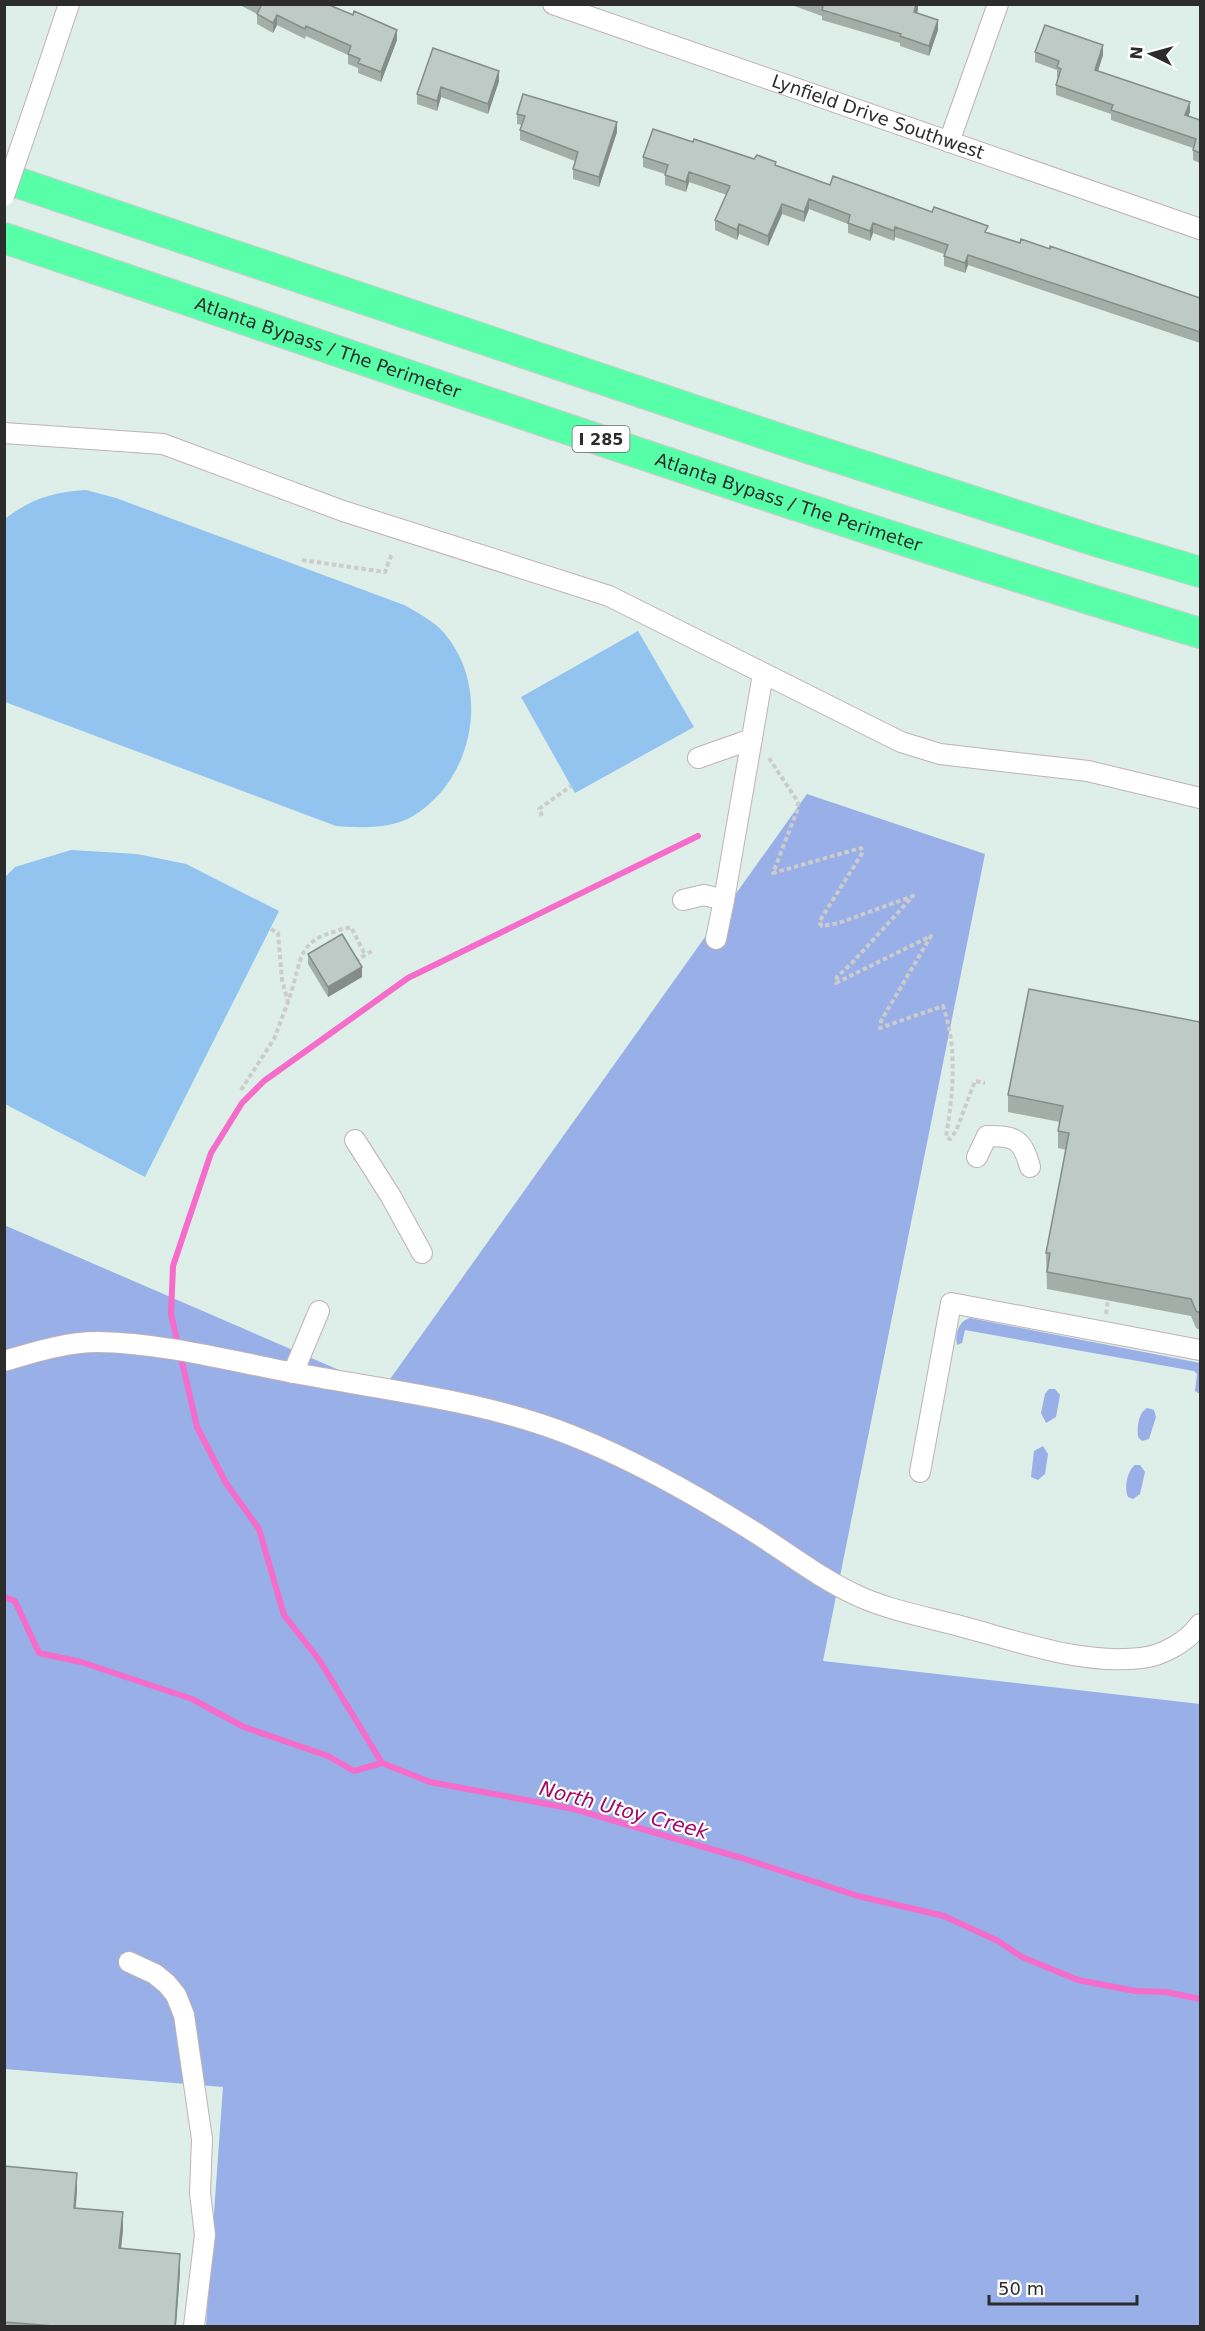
<svg xmlns="http://www.w3.org/2000/svg" width="1205" height="2331" font-family="'DejaVu Sans',sans-serif">
<style>
.green{fill:#98afe7}
.pitch{fill:#93c3ef}
.lines{fill:none;stroke-linecap:round;stroke-linejoin:round}
.stream{stroke:#f56cca;stroke-width:6}
.minor-casing{stroke:#c0b2b3;stroke-width:22}
.highway-casing{stroke:#ccc;stroke-width:32}
.path{stroke:#ccc;stroke-width:4;stroke-dasharray:4.5 3;stroke-linecap:butt}
.minor{stroke:#fff;stroke-width:20}
.highway{stroke:#58ffa9;stroke-width:30}
.minor-bridge-casing{stroke:#c0b2b3;stroke-width:22;stroke-linecap:butt}
.minor-bridge{stroke:#fff;stroke-width:20}
.wall{fill:#a3aea9}
.shaded-wall{fill:#848d8a}
.building{fill:#bdcac5;stroke:#848d8a;stroke-width:1.5}
.labels{text-anchor:middle;stroke-width:4.5;stroke-linejoin:round;paint-order:stroke}
.shield{fill:#fff;stroke:#6b6b6b;stroke-width:1.5}
.shield-label{font-size:16px;font-weight:bold;fill:#2c2c2c}
.street-label{font-size:18px;fill:#2c2c2c;stroke:#fff}
.water-label{font-size:20px;font-style:italic;fill:#a50767;stroke:#fff}
</style>
<rect width="100%" height="100%" fill="#deeee8"/>
<path class="green" d="M807,794L985,854L823,1661L1200,1704V2326H206L223,2087L5,2069L4,1225L383,1389Z
M970,1318L1200,1363V1394L1195,1391L1197,1374L1194,1371L965,1330L962,1343L957,1345C955,1335 958,1321 970,1318Z
M1049,1389H1055L1060,1395L1056,1417L1046,1423L1041,1413L1045,1394Z
M1147,1408L1154,1410L1156,1417L1149,1439L1142,1441L1138,1437C1137,1428 1138,1413 1147,1408Z
M1043,1446L1048,1454L1045,1474L1038,1480L1031,1477L1034,1451Z
M1135,1465H1140L1145,1472L1140,1494L1133,1499L1128,1497C1124,1488 1127,1471 1135,1465Z"/>
<path class="pitch" d="M86,490L116,498L404,605C418,613 434,621 445,634C491,689 474,779 413,816C391,829 361,828 336,826L5,702V519C30,499 53,492 86,490Z
M638,631L694,727L575,793L521,697Z
M71,850L137,854L186,864L279,911L145,1177L5,1104V877L15,867Z"/>
<g class="lines">
<path class="stream" d="M4,1597L15,1601L39,1653L81,1662L192,1699L244,1727L328,1756L354,1771L382,1763L430,1782L574,1809L745,1859L858,1896L944,1916L998,1941L1022,1957L1078,1980L1135,1991L1166,1992L1200,1999
M382,1763L320,1661L284,1615L259,1529L226,1483L197,1427L171,1314L173,1266L211,1153L242,1103L264,1081L408,978L698,836"/>
<defs>
<g id="minor">
<path id="s1" d="M553,4L1200,229"/>
<path d="M44,79L69,4"/>
<path d="M949,142L998,4"/>
<path d="M4,433L163,444L343,511L609,596L901,742L940,754L1088,771L1200,798"/>
<path d="M698,758L752,739"/>
<path d="M683,900L704,895L724,900L763,674"/>
<path d="M716,939L724,900"/>
<path d="M355,1140L390,1195L422,1253"/>
<path d="M977,1157L987,1136C1016,1136 1022,1139 1030,1167"/>
<path d="M4,1361C35,1352 66,1342 98,1342C165,1343 234,1362 300,1374C391,1391 486,1401 573,1436C634,1460 692,1493 748,1528C784,1550 817,1577 856,1595C888,1610 926,1617 960,1626C1017,1641 1081,1665 1141,1658C1163,1656 1188,1641 1200,1624"/>
<path d="M293,1373L319,1311"/>
<path d="M920,1472L951,1303L1200,1350"/>
<path d="M129,1962L155,1974L167,1984L176,1995L184,2015L202,2139L200,2193L205,2235L194,2326"/>
</g>
<g id="highway">
<path d="M4,178L780,439L1099,542L1200,572"/>
<path id="s2" d="M4,238C402,372 799,512 1200,633"/>
</g>
</defs>
<use href="#minor" class="minor-casing"/>
<use href="#highway" class="highway-casing"/>
<path class="path" d="M302,560L385,572L392,553
M769,758L798,802L797,811L773,873L861,848L863,852L819,922L822,926L839,923L913,896L852,963L837,977L836,983L931,936L881,1021L880,1028L943,1006C958,1050 953,1093 946,1137L950,1139L956,1131L975,1081L985,1083
M542,816L539,809L571,786
M271,929L278,933L282,980L288,1002C305,953 293,941 351,927L365,955
M355,961L372,951
M241,1090L274,1039L288,1002
M1106,1314L1108,1300"/>
<use href="#minor" class="minor"/>
<use href="#highway" class="highway"/>
<defs>
<path id="minor-bridge" d="M4,196L44,79"/>
</defs>
<use href="#minor-bridge" class="minor-bridge-casing"/>
<use href="#minor-bridge" class="minor-bridge"/>
</g>
<path class="wall" d="M238,4H327L397,40L381,82L358,73V68L348,64V55L306,36L305,39L277,25L273,33L257,24V14Z
M789,4H918L917,13L938,30L929,56L900,46V43L822,20V16Z
M433,48L499,81L488,114L441,97L437,111L417,104V94Z
M1035,52L1103,55L1098,71L1190,112L1188,116L1200,120V163L1193,160V148L1111,120V114L1056,95V85L1058,78L1057,77V70L1035,62Z
M517,114L617,132L599,187L573,179V169L575,161L520,140V130L522,125L517,124Z
M693,142L776,166L830,185L1200,298V343L968,265L965,273L944,266V254L895,237L894,241L873,233L870,241L848,233V224L809,209L804,222L782,214L768,246L739,234L737,240L715,230V220L727,195L689,182L686,192L665,185V174L643,167V157Z
M308,954L362,977L328,997L308,964Z
M1200,1022V1330L1196,1328L1191,1316L1047,1289L1046,1253L1066,1150L1058,1148V1131L1060,1122L1008,1112V1095Z
M4,2166L77,2190L76,2208L123,2230L121,2249L180,2272L176,2326H4Z"/>
<path class="shaded-wall" d="M916,4H918V10L914,22V12Z
M277,15V25L273,33V23Z
M938,20V30L929,56V46Z
M397,30V40L381,82V72Z
M1103,45V55L1095,80V70Z
M499,71V81L488,114V104Z
M441,87V97L437,111V101Z
M1190,102V112L1185,125V115Z
M617,122V132L599,187V177Z
M689,172V182L686,192V182Z
M809,199V209L804,222V212Z
M782,204V214L768,246V236Z
M873,223V233L870,241V231Z
M739,224V234L737,240V230Z
M895,227V237L894,241V231Z
M968,255V265L965,273V263Z
M362,967V977L328,997V987Z
M77,2173V2190L74,2225V2208Z
M123,2212V2230L119,2266V2248Z
M180,2254V2272L176,2326H175Z"/>
<path class="building" d="M258,4H327L353,15L354,11L397,30L381,72L358,63L360,59L348,54L351,46L306,26L305,29L277,15L273,23L257,14L261,6Z
M819,4H916L914,12L938,20L929,46L900,36L901,34L822,10L823,6Z
M1045,25L1103,45L1095,70L1190,102L1185,115L1200,120V153L1193,150L1196,139L1111,110L1113,105L1056,85L1061,69L1057,67L1059,61L1035,52Z
M433,48L499,71L488,104L441,87L437,101L417,94Z
M523,94L617,122L599,177L573,169L578,152L520,130L525,116L517,114Z
M653,129L693,142L694,139L754,159L757,155L776,162L775,165L830,185L833,176L932,212L934,207L988,226L985,232L1020,243L1021,239L1050,249V246L1200,298V332L968,255L965,263L944,256L948,245L895,227L894,231L873,223L870,231L848,223L850,215L809,199L804,212L782,204L768,236L739,224L737,230L715,220L730,186L689,172L686,182L665,175L668,165L643,157Z
M342,934L362,967L328,987L308,954Z
M1029,989L1200,1022V1313L1196,1311L1191,1299L1047,1272L1050,1253H1046L1069,1133L1058,1131L1063,1106L1008,1095Z
M4,2166L77,2173L74,2208L123,2212L119,2248L180,2254L175,2326H54L4,2322Z"/>
<g class="labels">
<rect class="shield" x="572.5" y="426" width="57" height="26" rx="4.5"/>
<g class="shield-label">
<text x="601" y="445">I 285</text>
</g>
<g class="street-label">
<text dy="6" stroke="none"><textPath href="#s1" startOffset="344">Lynfield Drive Southwest</textPath></text>
<text dy="6" stroke="none"><textPath href="#s2" startOffset="342">Atlanta Bypass / The Perimeter</textPath></text>
<text dy="6" stroke="none"><textPath href="#s2" startOffset="828">Atlanta Bypass / The Perimeter</textPath></text>
</g>
<g class="water-label">
<text transform="translate(624 1810) rotate(15)" y="7">North Utoy Creek</text>
</g>
</g>
<rect width="1205" height="2331" fill="none" stroke="#2c2c2c" stroke-width="12"/>
<g transform="translate(1151 54) rotate(275)" stroke="#ffffff" stroke-width="4.5" paint-order="stroke">
<path d="M0-4.5L10 22L0 15L-10 22Z" fill="#2c2c2c"/>
<text y="-9" font-size="16" font-weight="bold" text-anchor="middle" fill="#2c2c2c">N</text>
</g>
<path d="M989 2295v9h148v-9" fill="none" stroke="#2c2c2c" stroke-width="3"/>
<text x="998" y="2295" font-size="18" fill="#2c2c2c" stroke="#ffffff" stroke-width="4.5" paint-order="stroke">50 m</text>
</svg>
